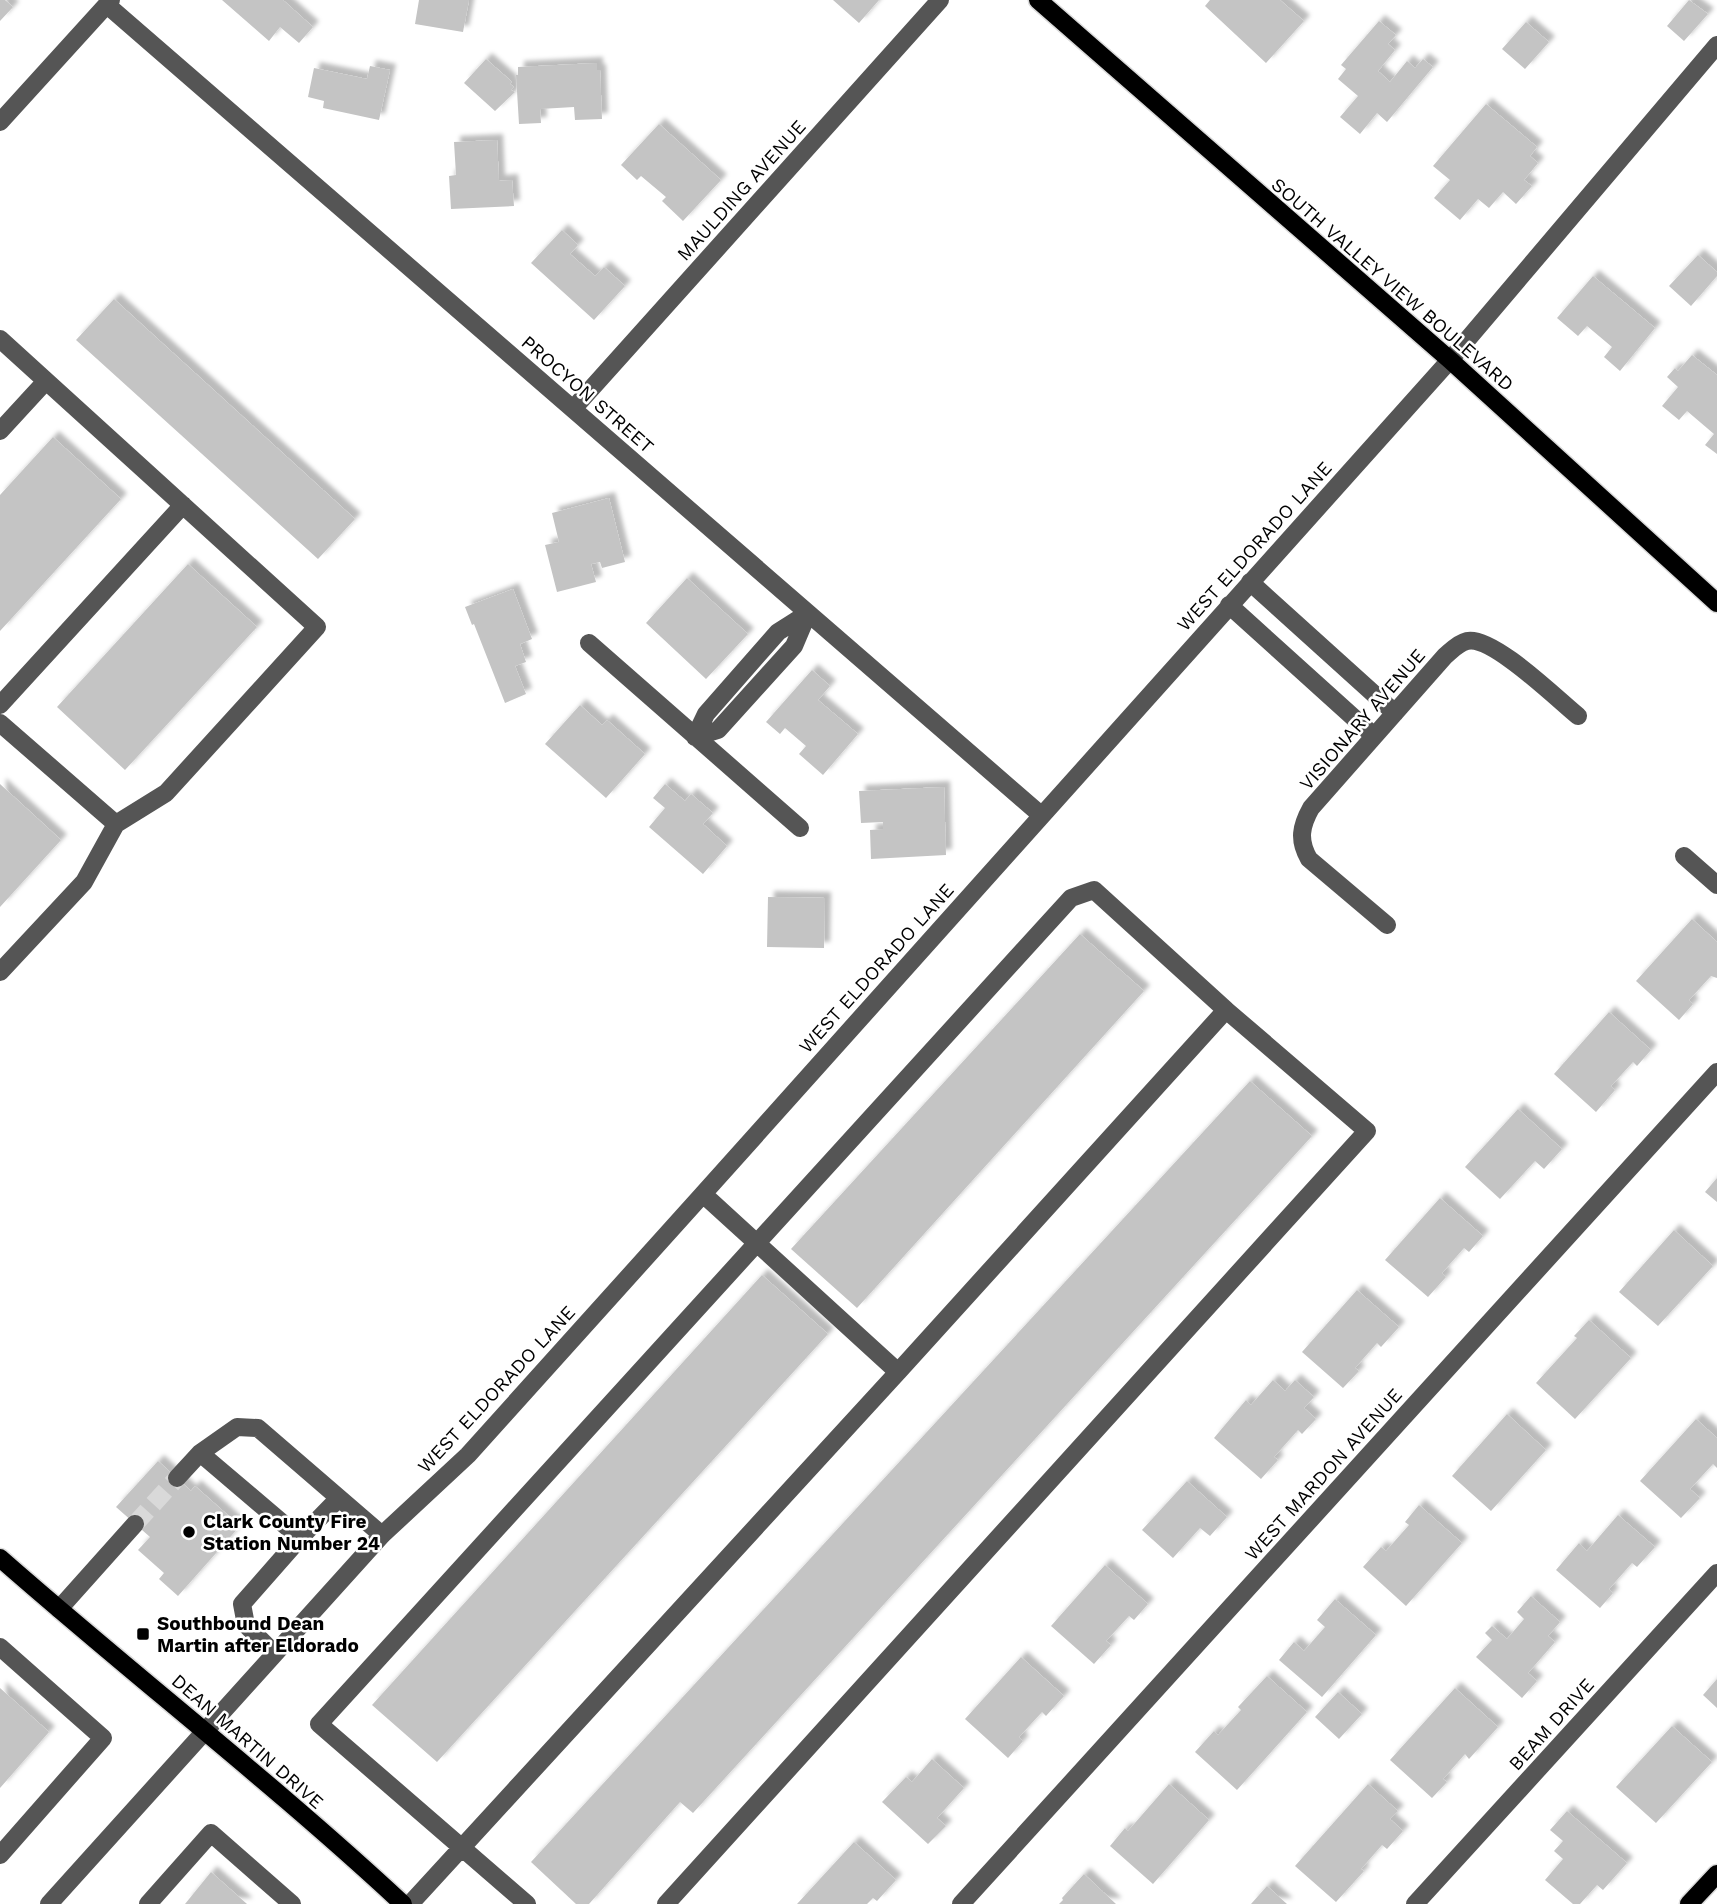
<svg xmlns="http://www.w3.org/2000/svg" width="1717" height="1904" font-family="'Work Sans',sans-serif">
<style>
.building{fill:#c4c4c4;filter:url(#shadow)}
.lines{fill:none;stroke-linecap:round;stroke-linejoin:round}
.minor-tunnel{stroke:#d9d9d9;stroke-width:18;stroke-dasharray:18 9;stroke-linecap:butt}
.major-casing{stroke:#dbdbdb;stroke-width:21}
.minor{stroke:#555;stroke-width:18}
.major{stroke:#000;stroke-width:18}
.poi-dot{fill:#000;stroke:#fff;stroke-width:2.5}
.labels{text-anchor:middle;stroke-width:5;stroke-linejoin:round;paint-order:stroke}
.street-label{font-size:19px;fill:#000;stroke:#fff}
.poi-label{font-size:19px;font-weight:bold;fill:#000;stroke:#fff;text-anchor:start}
</style>
<defs>
<filter id="shadow"><feDropShadow dx="6" dy="-6" stdDeviation="2" flood-color="#0004"/></filter>
</defs>
<rect width="100%" height="100%" fill="#fff"/>
<path class="building" d="M0,0H5L13,7L0,21Z
M222,0H283L313,27L299,43L280,27L269,41Z
M419,0H469L463,32L415,24Z
M833,0H879L859,23Z
M1210,0H1280L1304,21L1266,63L1205,6Z
M1689,0L1708,14L1684,41L1667,26Z
M1379,21L1396,35L1388,44L1395,50L1378,71L1390,82L1407,61L1415,68L1423,59L1433,67L1387,122L1377,113L1360,134L1340,117L1358,96L1338,79L1346,69L1341,65Z
M1526,22L1549,42L1525,69L1502,49Z
M486,59L512,82L510,84L514,87L511,90L515,92L495,111L464,83Z
M597,63V70H600L602,119L575,120L574,107L540,109L541,123L519,124L516,75H518V67Z
M370,66L390,70L379,120L323,108L324,101L308,97L314,68L367,79Z
M1486,104L1537,147L1530,156L1538,163L1524,180L1532,186L1516,204L1503,192L1489,208L1478,199L1460,220L1434,198L1450,180L1433,166Z
M659,124L721,180L683,221L662,201L666,197L641,176L637,180L621,165Z
M497,140L499,181L512,180L514,206L451,209L449,176L456,175L454,142Z
M562,230L578,245L570,254L595,276L604,267L625,286L594,320L531,263Z
M1698,255L1717,272V276L1691,306L1669,286Z
M1593,276L1655,328L1620,371L1604,357L1612,347L1587,326L1578,336L1557,318Z
M114,299L355,519L318,559L76,340Z
M1692,355L1717,375V454L1705,445L1714,434L1687,411L1679,420L1662,406L1678,387L1667,377L1675,368L1678,371Z
M53,437L121,499L0,631V495Z
M609,498L625,562L602,568L600,562L591,564L596,582L557,592L545,545L559,542L552,513Z
M188,564L257,627L125,770L57,707Z
M687,578L748,634L706,679L646,623Z
M513,589L532,639L520,644L526,662L515,666L526,694L505,703L474,624L472,625L465,607Z
M812,670L830,686L818,700L858,734L823,775L799,754L806,746L785,728L780,734L766,722Z
M580,705L602,725L607,720L645,754L606,798L545,744Z
M0,784L61,840L0,907Z
M665,784L685,801L691,794L713,813L703,824L727,846L703,874L649,827L665,808L653,798Z
M944,787L946,855L871,859L870,830L883,829V822L861,823L859,791Z
M768,897L825,898L824,948L767,947Z
M1692,919L1717,942V978L1711,976L1689,1000L1693,1004L1679,1020L1636,981Z
M1080,934L1144,991L857,1308L791,1249Z
M1609,1012L1651,1050L1637,1066L1633,1062L1611,1086L1615,1090L1596,1112L1554,1074Z
M1250,1081L1312,1136L693,1813L680,1802L589,1904H576L531,1862Z
M1518,1109L1562,1149L1544,1169L1535,1161L1500,1199L1465,1167Z
M1717,1178V1202L1705,1192Z
M1440,1198L1483,1236L1469,1252L1464,1248L1442,1273L1446,1277L1428,1297L1385,1260Z
M1674,1230L1713,1266L1658,1326L1619,1292Z
M762,1275L828,1334L437,1762L372,1705Z
M1357,1290L1399,1327L1381,1347L1377,1343L1355,1368L1359,1371L1343,1388L1302,1352Z
M1589,1320L1631,1358L1575,1419L1536,1383L1577,1338L1574,1336Z
M1273,1380L1285,1391L1295,1380L1314,1397L1304,1408L1316,1419L1302,1434L1298,1430L1274,1457L1278,1460L1261,1479L1214,1438L1246,1400L1251,1405Z
M1507,1414L1546,1450L1491,1511L1452,1476Z
M1696,1419L1717,1438V1468L1713,1464L1690,1489L1700,1498L1681,1518L1640,1481Z
M158,1461L191,1491L195,1486L240,1526L178,1596L159,1579L164,1573L138,1550L150,1537L116,1507Z
M1187,1481L1227,1517L1210,1536L1200,1528L1173,1558L1142,1530Z
M1419,1505L1462,1543L1406,1606L1363,1567L1381,1547L1386,1551L1409,1525L1405,1522Z
M1618,1515L1655,1547L1637,1567L1632,1563L1609,1589L1613,1593L1600,1608L1556,1570L1579,1543L1587,1551Z
M1105,1565L1148,1604L1134,1620L1129,1616L1106,1641L1111,1645L1094,1664L1051,1626Z
M1531,1596L1560,1622L1548,1636L1555,1642L1528,1673L1537,1681L1522,1698L1476,1657L1492,1640L1485,1633L1492,1626L1507,1639L1524,1619L1517,1612Z
M1335,1599L1376,1635L1322,1697L1279,1660L1294,1642L1304,1651L1325,1627L1317,1620Z
M1021,1657L1064,1696L1046,1716L1042,1712L1019,1737L1023,1741L1008,1758L965,1719Z
M1267,1676L1307,1712L1237,1790L1195,1752L1214,1731L1218,1735L1241,1710L1238,1707Z
M1717,1679V1708L1703,1695Z
M0,1688L49,1732L0,1788Z
M1455,1688L1498,1727L1469,1759L1465,1754L1443,1779L1447,1782L1432,1798L1390,1760Z
M1338,1692L1362,1714L1339,1739L1315,1717Z
M1672,1726L1712,1762L1656,1823L1616,1787Z
M932,1759L964,1788L937,1818L946,1826L928,1844L882,1802L906,1777L912,1782Z
M1169,1784L1209,1820L1153,1884L1110,1846L1125,1828L1128,1831Z
M1368,1784L1398,1811L1390,1819L1403,1831L1387,1849L1382,1845L1361,1869L1364,1871L1336,1902L1295,1866Z
M1567,1811L1627,1863L1603,1890L1597,1885L1580,1904H1573L1545,1880L1563,1859L1554,1851L1563,1841L1550,1830Z
M854,1842L896,1880L877,1901L873,1898L867,1904H797Z
M211,1872L247,1904H185Z
M1084,1874L1116,1904H1059L1063,1900L1062,1898Z
M1267,1886L1287,1904H1251Z"/>
<g class="lines">
<path class="minor-tunnel" d="M135,1524L177,1478"/>
<defs>
<path id="major" d="M1038,0L1450,360L1717,603
M0,1558C133,1675 273,1783 403,1904
M1689,1904L1717,1874"/>
</defs>
<use href="#major" class="major-casing"/>
<path class="minor" d="M107,5L1041,815
M0,122L111,0
M0,339L317,627L166,793L116,824L84,882L0,972
M573,409L940,0
M0,431L46,381
M1250,582L1395,713
M1229,605L1374,736
M589,643L800,828
M0,705L183,505
M0,723L116,824
M695,737L718,730L794,646L808,613
M695,737L706,714L778,632L808,613
M1684,856L1717,885
M1387,925L1309,859C1298,840 1301,826 1311,808L1445,656C1451,651 1458,643 1467,641C1492,635 1557,699 1578,716
M200,1453L300,1538L338,1499
M177,1478L200,1453L237,1427L258,1428L382,1535
M59,1609L135,1524
M0,1647L103,1738L0,1855
M274,1653L246,1625L242,1604L300,1538
M49,1904L382,1535L468,1455L703,1194L1450,360L1717,45
M148,1904L211,1833L292,1904
M410,1904L898,1372
M527,1904L319,1724L1071,898L1094,890L1226,1010L898,1372L703,1194
M666,1904L1367,1131L1226,1010
M961,1904L1717,1072
M1415,1904L1717,1573"/>
<use href="#major" class="major"/>
</g>
<g class="poi-dot">
<circle cx="189" cy="1532" r="7"/>
<rect x="136" y="1627" width="14" height="14" rx="3.5"/>
</g>
<g class="labels">
<g class="street-label">
<text transform="translate(741 190) rotate(-48)" y="7">MAULDING AVENUE</text>
<text transform="translate(1393 284) rotate(41)" y="7">SOUTH VALLEY VIEW BOULEVARD</text>
<text transform="translate(588 394) rotate(41)" y="7">PROCYON STREET</text>
<text transform="translate(1254 546) rotate(-48)" y="7">WEST ELDORADO LANE</text>
<text transform="translate(1362 719) rotate(-49)" y="7">VISIONARY AVENUE</text>
<text transform="translate(876 968) rotate(-48)" y="7">WEST ELDORADO LANE</text>
<text transform="translate(496 1389) rotate(-47)" y="7">WEST ELDORADO LANE</text>
<text transform="translate(1323 1474) rotate(-48)" y="7">WEST MARDON AVENUE</text>
<text transform="translate(1551 1724) rotate(-48)" y="7">BEAM DRIVE</text>
<text transform="translate(248 1741) rotate(41)" y="7">DEAN MARTIN DRIVE</text>
</g>
<g class="poi-label">
<text x="203" y="1528">Clark County Fire<tspan x="203" dy="22">Station Number 24</tspan></text>
<text x="157" y="1630">Southbound Dean<tspan x="157" dy="22">Martin after Eldorado</tspan></text>
</g>
</g>
</svg>
